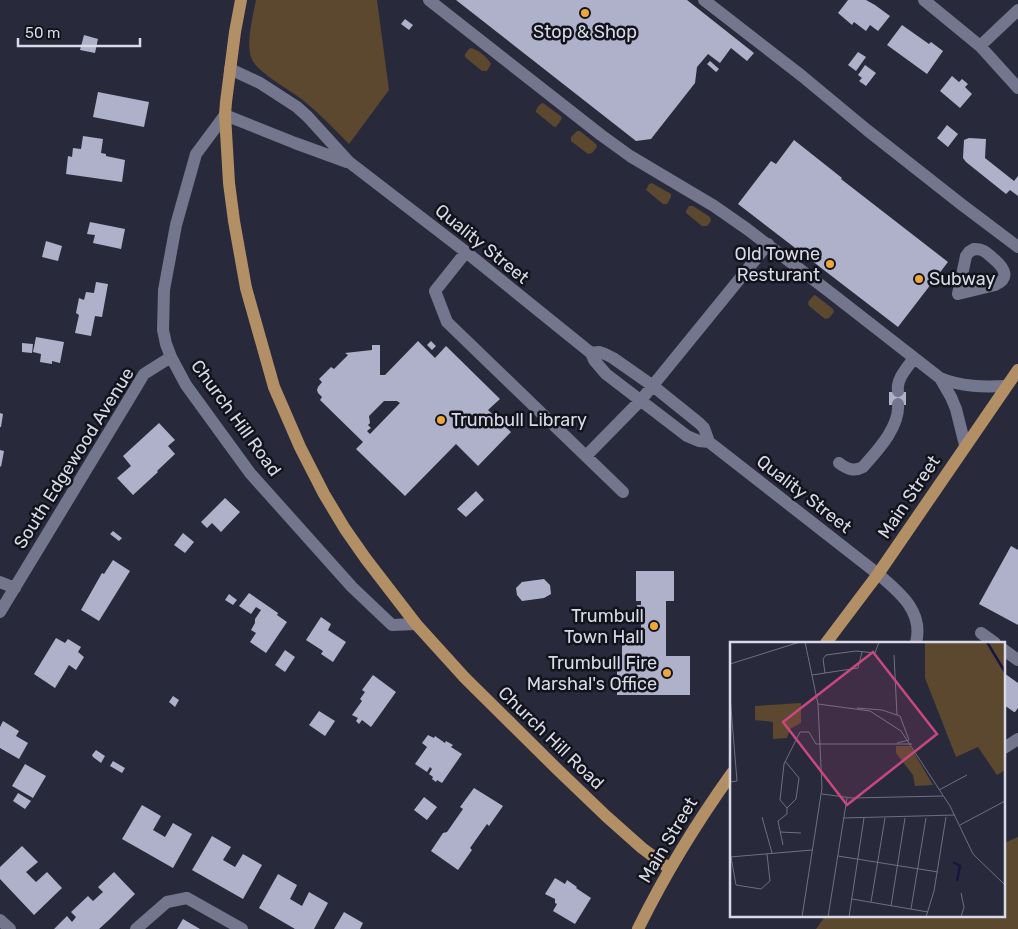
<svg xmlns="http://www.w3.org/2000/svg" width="1018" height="929" font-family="Rubik,sans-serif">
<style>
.green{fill:#5b482e}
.building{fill:#aeb1c9;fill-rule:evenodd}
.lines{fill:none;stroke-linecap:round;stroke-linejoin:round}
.minor{stroke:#73768c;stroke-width:12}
.major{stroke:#b38f66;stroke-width:12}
.poi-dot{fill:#efa73d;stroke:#12131b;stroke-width:2}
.labels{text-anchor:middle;stroke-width:5;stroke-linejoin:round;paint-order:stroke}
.poi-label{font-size:18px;fill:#d8dae7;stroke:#12131b;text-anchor:end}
.street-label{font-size:18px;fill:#d8dae7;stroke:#12131b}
.inset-river{fill:none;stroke:#17163f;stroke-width:2.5}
.inset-road{fill:none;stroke:#6e7080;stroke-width:1}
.view{fill:#c8487e;fill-opacity:0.15;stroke:#c8487e;stroke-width:2.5}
.inset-edge{fill:none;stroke:#d8dae7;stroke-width:2.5}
</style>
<rect width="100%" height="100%" fill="#282a3c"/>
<path class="green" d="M256,0H377L389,90L349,144C334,129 320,114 304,101C291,90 256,73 251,57C246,43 253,15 256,0Z
M470,48C477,48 488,58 491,64L487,71H482L465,57V54Z
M543,103L562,117L561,120L556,127L553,126L536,112C536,109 539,104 543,103Z
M577,131H580L596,144L597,147L592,153L588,154L571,141V137Z
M652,183L671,194V197L667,204H663L646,190L649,184Z
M689,206H693L710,217L711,221L707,226H702L686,213V211Z
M815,295L833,309L834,312L829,318L825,319L809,306L808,302L813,296Z
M1018,837V929H816L826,915H1004V843Z"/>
<path class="building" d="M456,0H687L754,53L747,61L731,48L720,63L708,54L697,67L695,83L651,139L636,141Z
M848,0H866L875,5L890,16L878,31L870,25L866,31L854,22L852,25L838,13Z
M405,19L413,25L409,30L401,24Z
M902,25L929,44L931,42L943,51L927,74L887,45Z
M84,35L98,39L95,53L80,50Z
M858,52L866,57L856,71L848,65Z
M710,61L719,69L716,72L707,64Z
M865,65L876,73L866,86L859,81L862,78L858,75Z
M952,76L959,82L962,79L968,84L965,87L972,94L960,108L940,91Z
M98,92L149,102L144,127L93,117Z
M947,125L958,134L948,147L937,138Z
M83,136L103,139L101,153L106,154V156L125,160L122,182L66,174L68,156L72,157L73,148L81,149Z
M969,138L986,139L985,158L1014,181L1018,176V196L1010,190L1006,194L966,162L963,158L964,140Z
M794,140L842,178L841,179L948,262L898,327L738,204L771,161L776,164Z
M90,222L125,229L121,249L93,243L95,235L87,234Z
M46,241L62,246L58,261L42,257Z
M96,282L108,284L102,317L95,316L91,336L75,333L79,315L76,313L79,298L84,300L86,292L94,293Z
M36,337L64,342L60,363L52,361V364L40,362L41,354L33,352Z
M418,341L435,358L446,346L500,399L488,410L511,432L478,466L456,444L405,496L356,449L363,442L320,400L322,397L318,393L317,390L318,387L322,382L319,379L331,367L334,369L348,355L345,353L372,350V345H380V375H385ZM384,401H397L400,403L370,434L367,431L371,428L368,425L370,423L369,416Z
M431,341L436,346L432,350L427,345Z
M22,343L33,344L32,353L22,352Z
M889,392H906V405H889Z
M0,413L3,414L1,427H0Z
M159,423L175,440L168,446L175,454L157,471L158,472L133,495L117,478L131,466L123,456Z
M0,450L4,451L1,467L0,466Z
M476,491L484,500L466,517L457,509Z
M225,498L240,512L221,532L212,523L207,528L201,522Z
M113,531L122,538L119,541L110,534Z
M183,533L194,542L185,553L174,545Z
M1011,546L1018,550V625L979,604Z
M113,560L130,571L99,621L81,610L102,573L104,574Z
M636,571H674V601H666V656H690V695H617V657H622V637H641V615H637V605H641V601H636Z
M544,579L550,585L551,594L544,598L522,601L517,595L516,588L522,582Z
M249,593L278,613L277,615L287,622L266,653L250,642L256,633L251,630L255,623V619L261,610L256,607L251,614L239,606Z
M229,594L237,600L233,605L225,600Z
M321,617L331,624L328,630L346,642L333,662L321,654L323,651L306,640Z
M56,638L65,643L68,639L81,647L78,652L84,657L76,670L69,665L55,688L34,674Z
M285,650L295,657L285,672L275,665Z
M1004,673L1018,683V708L1015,712H1014L1004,705Z
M373,675L396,692L371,727L362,720L359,724L356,721L358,718L352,715L362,701L360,699L365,692L362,690Z
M173,696L179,700L175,707L169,702Z
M319,711L335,721L325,736L309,725Z
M3,721L19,731L16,736L28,743L19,759L0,748V727Z
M428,735L434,738L435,736L445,743L446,741L453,745L451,747L462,754L442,783L437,780L436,782L432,779L433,777L429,774L432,769L430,767L427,772L415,764L427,747L422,743Z
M96,750L105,756L101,763L93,757L92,755Z
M113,761L125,768L122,773L110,766Z
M25,764L46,776L33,798L12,786Z
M474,788L503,806L489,826L487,824L470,848L472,850L458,870L431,851L443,833L447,832L463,809L460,807Z
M18,793L31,801L25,809L13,801Z
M424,797L437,807L427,820L414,810Z
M142,805L161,816L153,830L165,837L173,823L192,834L173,868L122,839Z
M212,836L231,847L223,860L235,867L243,854L262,865L243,899L192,870Z
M22,846L38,862L26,872L36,882L47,872L62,888L34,915L0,879V867Z
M114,872L135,894L110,919L99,929H54L67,916L72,922L76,917L71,912L88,896L93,901L103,892L98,887Z
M278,874L297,885L290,899L302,906L309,892L328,903L314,929H295L259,908Z
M555,878L565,884L567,880L577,887L576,888L591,898L575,924L553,911L557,904L555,903V899L545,894Z
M344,912L363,923L360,929H334Z
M183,919L200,929H177Z"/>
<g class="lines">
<path class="minor" d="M429,0L601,135L630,156L714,206L747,229L831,293L940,378C962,387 983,387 1006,386
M704,0L802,76L867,130L961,204L1018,247
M924,0L980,46L1018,88
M980,46L1018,10
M230,69L260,83L297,107L308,117L349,162L466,252L591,353L594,360L606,374L687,436L699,441L709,442L878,574C899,592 924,611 916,643
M347,162L295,143L225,115L196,154L176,225L164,290L163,330L166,344L171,357L186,385L250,473L352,587L392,625L416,624
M974,249C983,248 988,254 995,260C1005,269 1010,278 995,285L958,294L966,256L969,252Z
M466,252L435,291L447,322L623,492
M591,353L599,352L605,354L613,358L653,386L699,423L704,428L709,442
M940,378L951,397L956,409L965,445
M898,391C896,379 907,368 914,358
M586,456L641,400L768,244
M839,463C847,469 854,472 863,467C877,451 900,427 898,404
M0,582L15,588
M0,612L129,399L144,374L171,357
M981,633L995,643
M1004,650L1018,660
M1004,748L1018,739
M0,920L10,929
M136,929L167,902L187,898L242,929"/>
<path class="major" d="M241,0L235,32L226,102L225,115L229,183L234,221L246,288L274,387L300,447L324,494L345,529L366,559L416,624L465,678L557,769L606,816L642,848L670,869
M826,643L878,574L1018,370
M638,929C665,874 697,822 732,773"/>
</g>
<g class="poi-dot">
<circle cx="585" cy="13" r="5"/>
<circle cx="830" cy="264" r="5"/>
<circle cx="919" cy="279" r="5"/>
<circle cx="441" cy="420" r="5"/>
<circle cx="654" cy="626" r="5"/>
<circle cx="667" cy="673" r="5"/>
</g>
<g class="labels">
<g class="poi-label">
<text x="585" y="38" text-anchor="middle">Stop &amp; Shop</text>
<text x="820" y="260">Old Towne<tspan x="820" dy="21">Resturant</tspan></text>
<text x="929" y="285" text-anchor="start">Subway</text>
<text x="451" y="426" text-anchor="start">Trumbull Library</text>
<text x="644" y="622">Trumbull<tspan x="644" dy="21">Town Hall</tspan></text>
<text x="657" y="669">Trumbull Fire<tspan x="657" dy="21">Marshal's Office</tspan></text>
</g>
<g class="street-label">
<text transform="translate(482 244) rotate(39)" y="6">Quality Street</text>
<text transform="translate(236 418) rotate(54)" y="6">Church Hill Road</text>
<text transform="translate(74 458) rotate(-58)" y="6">South Edgewood Avenue</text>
<text transform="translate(804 494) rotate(38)" y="6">Quality Street</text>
<text transform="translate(909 497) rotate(-56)" y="6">Main Street</text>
<text transform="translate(551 738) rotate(44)" y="6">Church Hill Road</text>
<text transform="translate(668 840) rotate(-59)" y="6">Main Street</text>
</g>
</g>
<g transform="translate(730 642)">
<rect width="275" height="275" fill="#282a3c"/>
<path d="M195,0H275V128L267,133L248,105L226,115L195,36ZM71,61V81L60,87L57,96L43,97V80L25,78V64ZM166,104H180L203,143L185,144L183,133L166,111Z" fill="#5b482e"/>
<path class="inset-river" d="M257,0L275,30M223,220L230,224L227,239"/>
<path class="inset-road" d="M164,13L167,73M0,22L70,0M95,31L93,17L96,13L126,9L145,11L149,0M82,33L128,26L132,10M0,54L7,139L0,140M88,62L140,69L171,89L220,164L243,212L275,243M127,66L152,68L170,74L179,98L167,101M55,119L69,136L66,157L57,166M209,148L237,133M92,152L122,156L213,154M32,175L42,211M114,176L225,173M230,183L275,159M50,190L71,191M53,203L48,179L57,172V166L50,158L54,122L70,90H79L86,102H182M108,214L208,230M0,215L82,208M1,215L6,243L31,247L40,239L37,212M122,257L198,270M141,260L155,176M161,264L175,176M181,267L196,176M72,275L92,146L88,62L75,0M98,275L117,156M119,275L134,176M196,275L204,249L216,175M231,275L234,265L231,251"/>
<path class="view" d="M143,10L207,92L117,163L53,80Z"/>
<rect width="275" height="275" class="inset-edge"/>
</g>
<path d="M18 38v8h122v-8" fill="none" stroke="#d8dae7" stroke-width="2.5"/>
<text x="25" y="38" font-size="15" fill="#d8dae7" stroke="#12131b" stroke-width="4" paint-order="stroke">50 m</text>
</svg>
